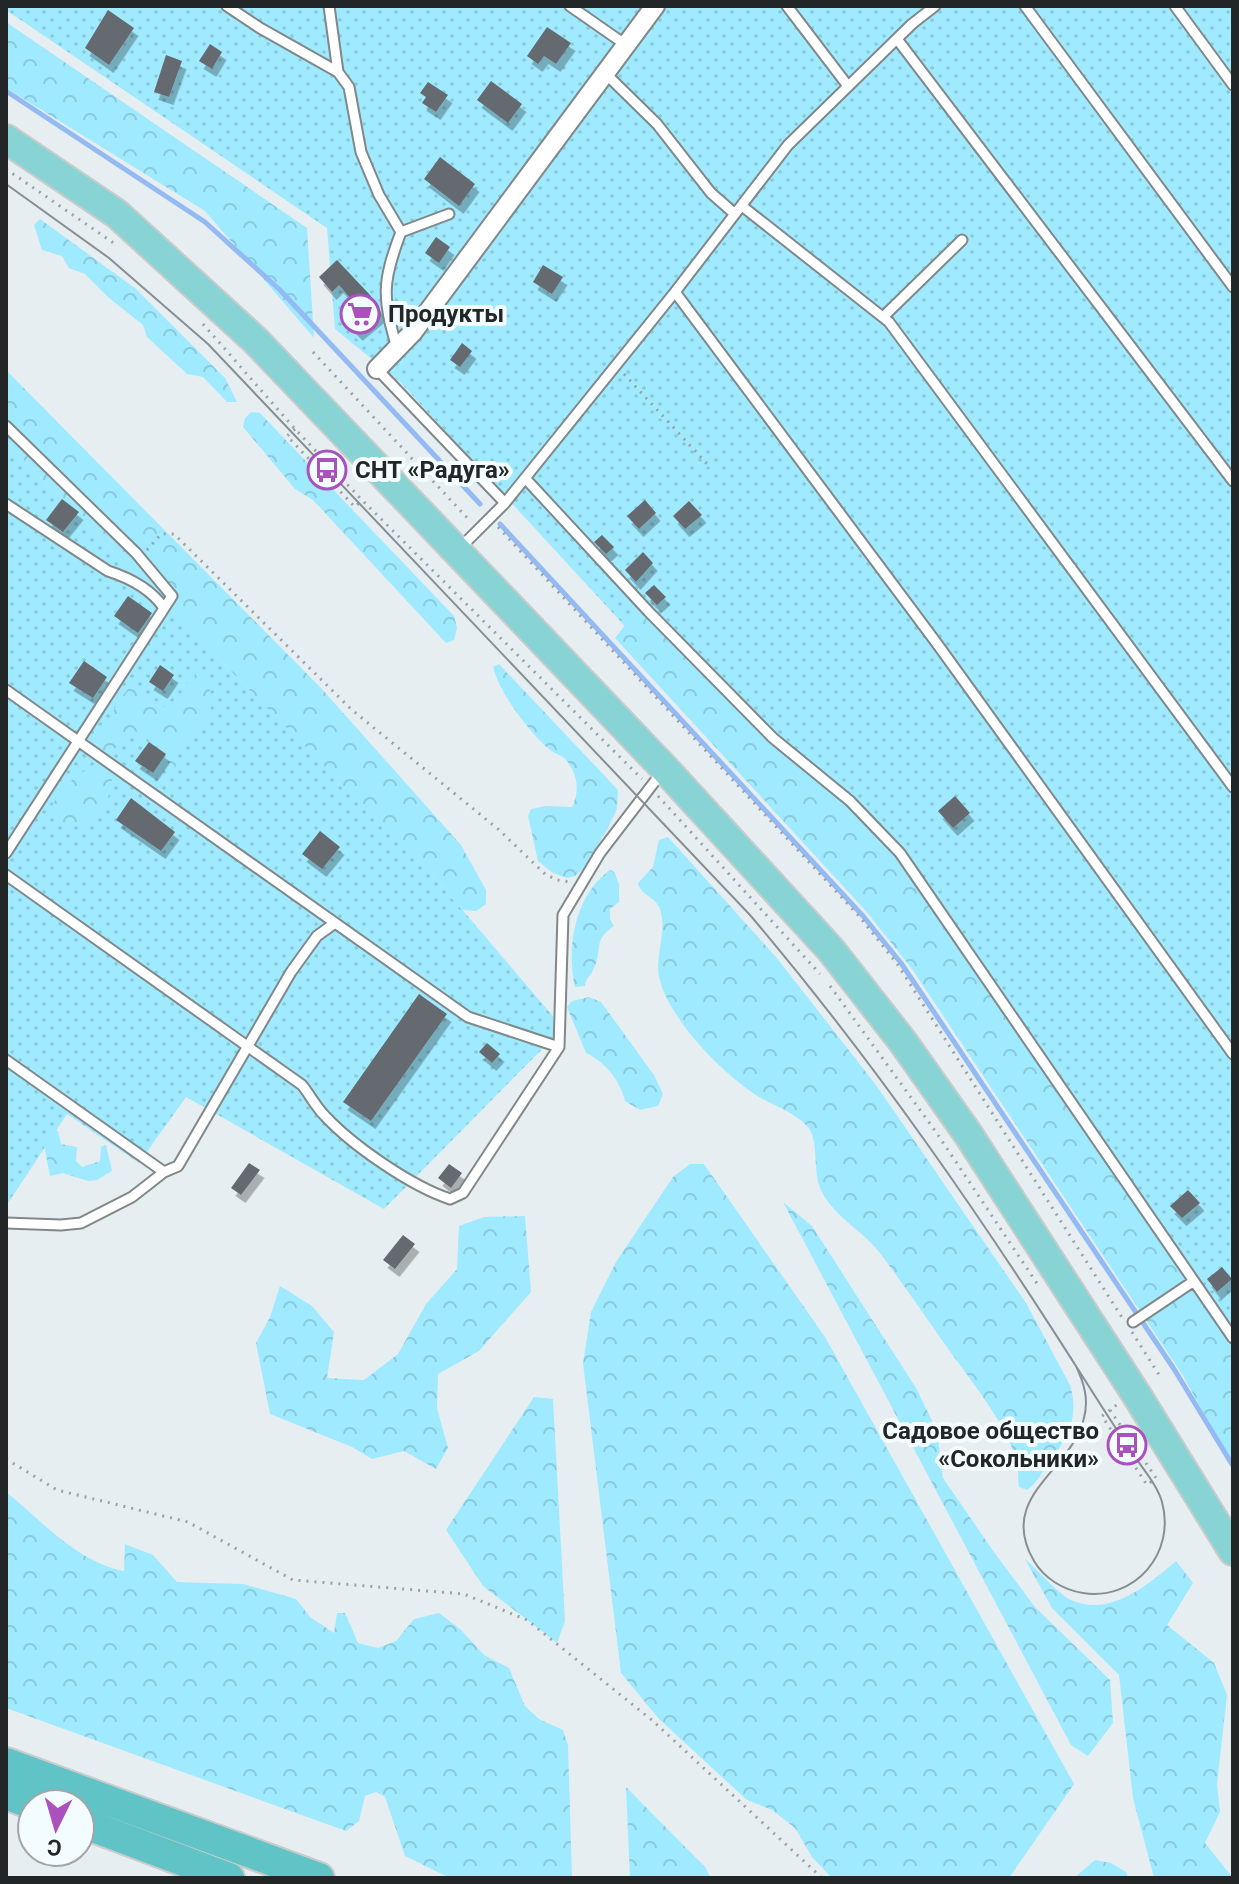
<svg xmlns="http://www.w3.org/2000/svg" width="1239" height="1884" font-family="Roboto,sans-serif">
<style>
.grass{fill:url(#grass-dots)}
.forest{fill:url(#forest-crowns)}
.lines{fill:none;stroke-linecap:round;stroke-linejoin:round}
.stream{stroke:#94baf4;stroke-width:5}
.building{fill:#656b6f;filter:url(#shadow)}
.service-casing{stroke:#81888a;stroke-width:13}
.minor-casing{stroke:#81888a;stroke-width:22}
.primary-casing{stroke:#cacbcb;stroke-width:32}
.trunk-casing{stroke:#cacbcb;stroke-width:34}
.path{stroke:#9ca2a4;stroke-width:3;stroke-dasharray:2 6;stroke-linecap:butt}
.service{stroke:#fff;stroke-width:9}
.minor{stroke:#fff;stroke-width:18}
.primary{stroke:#88d3d4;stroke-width:28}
.trunk{stroke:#60c4c6;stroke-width:30}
.tram{stroke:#898f91;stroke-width:2}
.labels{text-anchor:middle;stroke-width:8;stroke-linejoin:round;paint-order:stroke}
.poi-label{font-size:24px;font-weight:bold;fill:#232627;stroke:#f3fcfe;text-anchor:start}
</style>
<defs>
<pattern id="grass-dots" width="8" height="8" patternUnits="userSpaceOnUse" patternTransform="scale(2)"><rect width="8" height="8" fill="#a0eaff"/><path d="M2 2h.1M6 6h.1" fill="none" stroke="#8ac9db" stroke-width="1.8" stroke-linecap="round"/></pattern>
<pattern id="forest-crowns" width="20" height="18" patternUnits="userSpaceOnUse" patternTransform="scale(2)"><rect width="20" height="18" fill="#a0eaff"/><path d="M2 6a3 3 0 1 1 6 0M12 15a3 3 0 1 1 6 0" fill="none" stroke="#8ac9db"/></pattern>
<filter id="shadow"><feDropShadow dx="4.5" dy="8" stdDeviation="0" flood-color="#0004"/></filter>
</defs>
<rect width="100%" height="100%" fill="#e6eef1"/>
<path class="grass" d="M6,6H1233V1420L878,901L401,383L335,329L327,228L6,10Z
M6,442L248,688L251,689L442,886L563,1028L384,1209L186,1097L139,1163L67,1114L6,1206Z"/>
<path class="forest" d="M6,22L307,228L314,338L205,211L6,88Z
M40,219L136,289L225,378L237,402H227L203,377L187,374L147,337L143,325L109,298L85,274L69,268L62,256L42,250L34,225Z
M6,370L321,688L461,845L486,890V904L476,911L462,910L442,886L6,442Z
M251,412L260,413L454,616L457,628L454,640L446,643L313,500L295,489L243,427L245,418Z
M633,615H645L760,731L850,809L898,859L1233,1349V1466L1182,1374L912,969L865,910L615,638Z
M499,664L618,790L617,809L608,828L583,869L575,876L567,878L553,873L538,861L528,816L531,809L545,806L572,807C580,791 578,774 566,760C562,755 555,754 550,750C529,732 500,694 493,667Z
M205,670L209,678L211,715L177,752L175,772L169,771L166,751L132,729L112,752L100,750L97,745L98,738L120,699L128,689C147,688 155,707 173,709C182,695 186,674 205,670Z
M92,768L106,772L112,779C109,812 85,843 50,816C51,797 75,773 92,768Z
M668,837L776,957L876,1085L1026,1303L1070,1385C1080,1418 1067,1439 1047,1465C1041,1474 1036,1484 1027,1490L1019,1487C1017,1477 1020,1469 1016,1458C1002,1418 974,1385 949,1350C926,1318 903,1283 879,1252C861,1229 834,1217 821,1190C812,1172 820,1140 807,1126C793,1111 773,1106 756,1095C721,1072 672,1022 660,981C653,957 668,934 660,909C656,897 640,895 638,883L653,867L659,840Z
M610,870L614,872L619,884V902L610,909V919L614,926C592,941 603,949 594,968C591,976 586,977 585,986L575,987C566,947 575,895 610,870Z
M589,997L601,1002L654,1075L663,1094L658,1106L640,1110L625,1101C620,1080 605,1062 586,1053L567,1007L572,1001Z
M52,1128L58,1131L61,1144L77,1147L76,1161L82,1167L100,1161L101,1147L106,1145L112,1171L97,1180L88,1181L63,1173L50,1176L44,1145L47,1130Z
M690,1164H704L825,1337L1074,1784L1009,1878H832L812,1857L795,1828L772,1810L747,1800L659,1719L621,1673L583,1363L591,1312L616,1262L673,1177Z
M783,1202L812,1226L916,1388L937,1431L943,1478L996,1555L1035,1607L1110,1680L1113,1723L1088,1756L1071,1745Z
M525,1216L531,1292L479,1351L438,1374L437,1408L448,1448L436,1469L404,1451L372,1459L352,1447L270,1414L256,1343L270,1317L280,1286L312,1306L334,1332L327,1378L364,1380L398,1354L426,1304L457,1269L459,1226L484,1217Z
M534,1397L553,1399L565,1621L557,1643L483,1586L446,1530Z
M6,1492C42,1521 77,1562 124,1571L125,1544L153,1555L177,1582L243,1584L296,1599L310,1617L334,1633L337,1613H345L358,1643L378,1648L396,1641L414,1619L439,1613L460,1629L484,1655L509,1668L525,1706L539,1719L563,1730L568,1745L572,1878H450L405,1856L385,1797L376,1792L365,1796L359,1821L346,1831L6,1708Z
M1025,1559C1037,1569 1058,1594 1071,1600C1110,1618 1149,1584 1176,1561L1193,1583L1167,1625L1214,1663L1227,1695L1217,1784L1220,1812L1205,1843L1233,1878H1154L1133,1798L1119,1675L1052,1608Z
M626,1787L705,1867L711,1878H630Z
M1095,1860L1111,1863L1126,1872L1128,1878H1074Z"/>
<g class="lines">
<path class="stream" d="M6,91L205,222L280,290L480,504
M500,524L863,916L901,963L1174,1369L1233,1466"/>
</g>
<path class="building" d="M108,10L134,28L109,65L85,48Z
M547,27L571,43L556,64L544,56L538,64L527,56Z
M210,44L222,52L212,69L199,61Z
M166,55L182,61L169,97L154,92Z
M491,81L522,104L508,123L477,100Z
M428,82L448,95L436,112L422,103L426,97L420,93Z
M440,157L475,184L459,206L424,179Z
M436,237L450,247L439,263L425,253Z
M337,260L370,295L380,310L381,314L358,333L342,315L355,304L339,285L332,292L319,277Z
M543,265L563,277L552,294L533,282Z
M462,343L472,351L460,367L450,360Z
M62,499L79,512L63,532L46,520Z
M645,500L656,513L639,529L627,516Z
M689,501L702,515L685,529L673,516Z
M602,535L614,547L606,554L594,542Z
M643,552L653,563L636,582L625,570Z
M654,585L666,597L657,605L645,593Z
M128,596L152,613L138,633L114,616Z
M84,661L107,677L93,698L69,683Z
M160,665L174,675L163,691L149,682Z
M149,742L166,754L153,773L135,761Z
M955,796L970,813L953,828L938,811Z
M131,798L175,832L161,851L116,820Z
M320,831L340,847L322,869L302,854Z
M419,994L447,1014L371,1121L343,1102Z
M487,1043L500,1054L492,1063L479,1052Z
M249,1163L260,1170L241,1195L231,1188Z
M449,1164L462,1173L451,1188L438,1178Z
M1188,1190L1200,1203L1182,1218L1170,1206Z
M403,1235L415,1244L395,1269L383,1260Z
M1222,1267L1232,1279L1217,1292L1207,1279Z"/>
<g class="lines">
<defs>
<path id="service" d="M227,6L260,28L338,72L349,87L361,152L379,195L401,232C382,282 382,297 397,348
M329,6L338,72
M570,6L626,45
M787,6L848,86
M1025,6L1233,287
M1175,6L1233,85
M897,39L1233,481
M605,73L657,124L711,193L735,214
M742,206L889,322L1233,787
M401,232L449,214
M675,292L938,645L1233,1054
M883,317L962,240
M377,369L505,503
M6,426L136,553L172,596L6,853
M525,478L649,612L773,738L850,801L900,853L1233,1338
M6,504L108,571C130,578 151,589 164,608
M460,548L505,503L675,292L788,145L912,24L935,6
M6,690L468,1017L559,1047L563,915L600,853L662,772
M6,875L302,1085C310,1095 316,1107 325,1116C353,1146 411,1186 450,1199L463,1193L559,1047
M6,1060L164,1172
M6,1223L61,1225L81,1223L132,1197L164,1172L178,1166L291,972L317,936L335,923
M1133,1322L1194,1281"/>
<path id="minor" d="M377,369L413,332L655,6"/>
<path id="primary" d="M6,139L117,214L256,341L665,769L831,950L903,1042L968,1134L1136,1394L1233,1551"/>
<path id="trunk" d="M6,1763L319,1878
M6,1794L32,1804
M80,1822L229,1878"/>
</defs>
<use href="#service" class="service-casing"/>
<use href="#minor" class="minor-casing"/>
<use href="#primary" class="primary-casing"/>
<use href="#trunk" class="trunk-casing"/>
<path class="path" d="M6,169L115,244
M203,324L295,429L362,500L642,779
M313,352L471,522
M624,374L709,466
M295,429L287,436L355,507L362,500
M498,527L859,916L898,965L1123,1319
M147,550L161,534H174L352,710L498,829L545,874L557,880L571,882
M658,796L820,974
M830,986L936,1132L1038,1285
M1132,1332L1161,1378
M1110,1410L1156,1478L1147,1485L1102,1416L1118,1404
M6,1459L57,1490L188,1522L293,1580L464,1594L527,1620L653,1721L822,1878"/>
<use href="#service" class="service"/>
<use href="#minor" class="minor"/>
<use href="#primary" class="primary"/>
<use href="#trunk" class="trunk"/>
<path class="tram" d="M6,184L109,258L208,344L750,915C875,1062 985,1222 1088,1385C1102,1407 1116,1429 1131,1451C1141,1467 1157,1484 1162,1502C1176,1553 1135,1601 1083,1593C1063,1590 1044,1578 1034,1561C996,1496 1072,1471 1084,1418C1089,1399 1084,1383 1076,1366"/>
</g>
<defs>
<symbol id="supermarket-ring" viewBox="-11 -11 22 22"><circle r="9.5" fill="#f3fcfe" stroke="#aa51be" stroke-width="1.5"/><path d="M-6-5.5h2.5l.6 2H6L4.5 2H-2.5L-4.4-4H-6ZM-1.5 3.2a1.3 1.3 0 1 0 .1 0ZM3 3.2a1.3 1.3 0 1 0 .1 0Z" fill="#aa51be"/></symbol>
<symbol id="bus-ring" viewBox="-11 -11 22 22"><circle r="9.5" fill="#f3fcfe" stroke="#aa51be" stroke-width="1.5"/><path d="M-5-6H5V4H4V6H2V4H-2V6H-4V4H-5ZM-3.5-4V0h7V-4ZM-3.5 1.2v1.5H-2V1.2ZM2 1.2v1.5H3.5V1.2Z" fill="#aa51be"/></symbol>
</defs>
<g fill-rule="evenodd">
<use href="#supermarket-ring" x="338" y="292" width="44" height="44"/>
<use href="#bus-ring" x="305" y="448" width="44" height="44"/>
<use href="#bus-ring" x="1105" y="1423" width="44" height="44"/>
</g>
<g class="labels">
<g class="poi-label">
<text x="388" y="322">Продукты</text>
<text x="355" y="478">СНТ «Радуга»</text>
<text x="1099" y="1439" text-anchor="end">Садовое общество<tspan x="1099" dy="28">«Сокольники»</tspan></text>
</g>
</g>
<rect width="1239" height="1884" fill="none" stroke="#232627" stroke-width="16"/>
<g transform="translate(56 1828) rotate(185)"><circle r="38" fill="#f3fcfe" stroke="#a0a6a8" stroke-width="2"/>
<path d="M0-6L14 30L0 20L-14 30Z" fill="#aa51be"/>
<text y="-12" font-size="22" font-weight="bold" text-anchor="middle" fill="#232627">С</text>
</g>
</svg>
